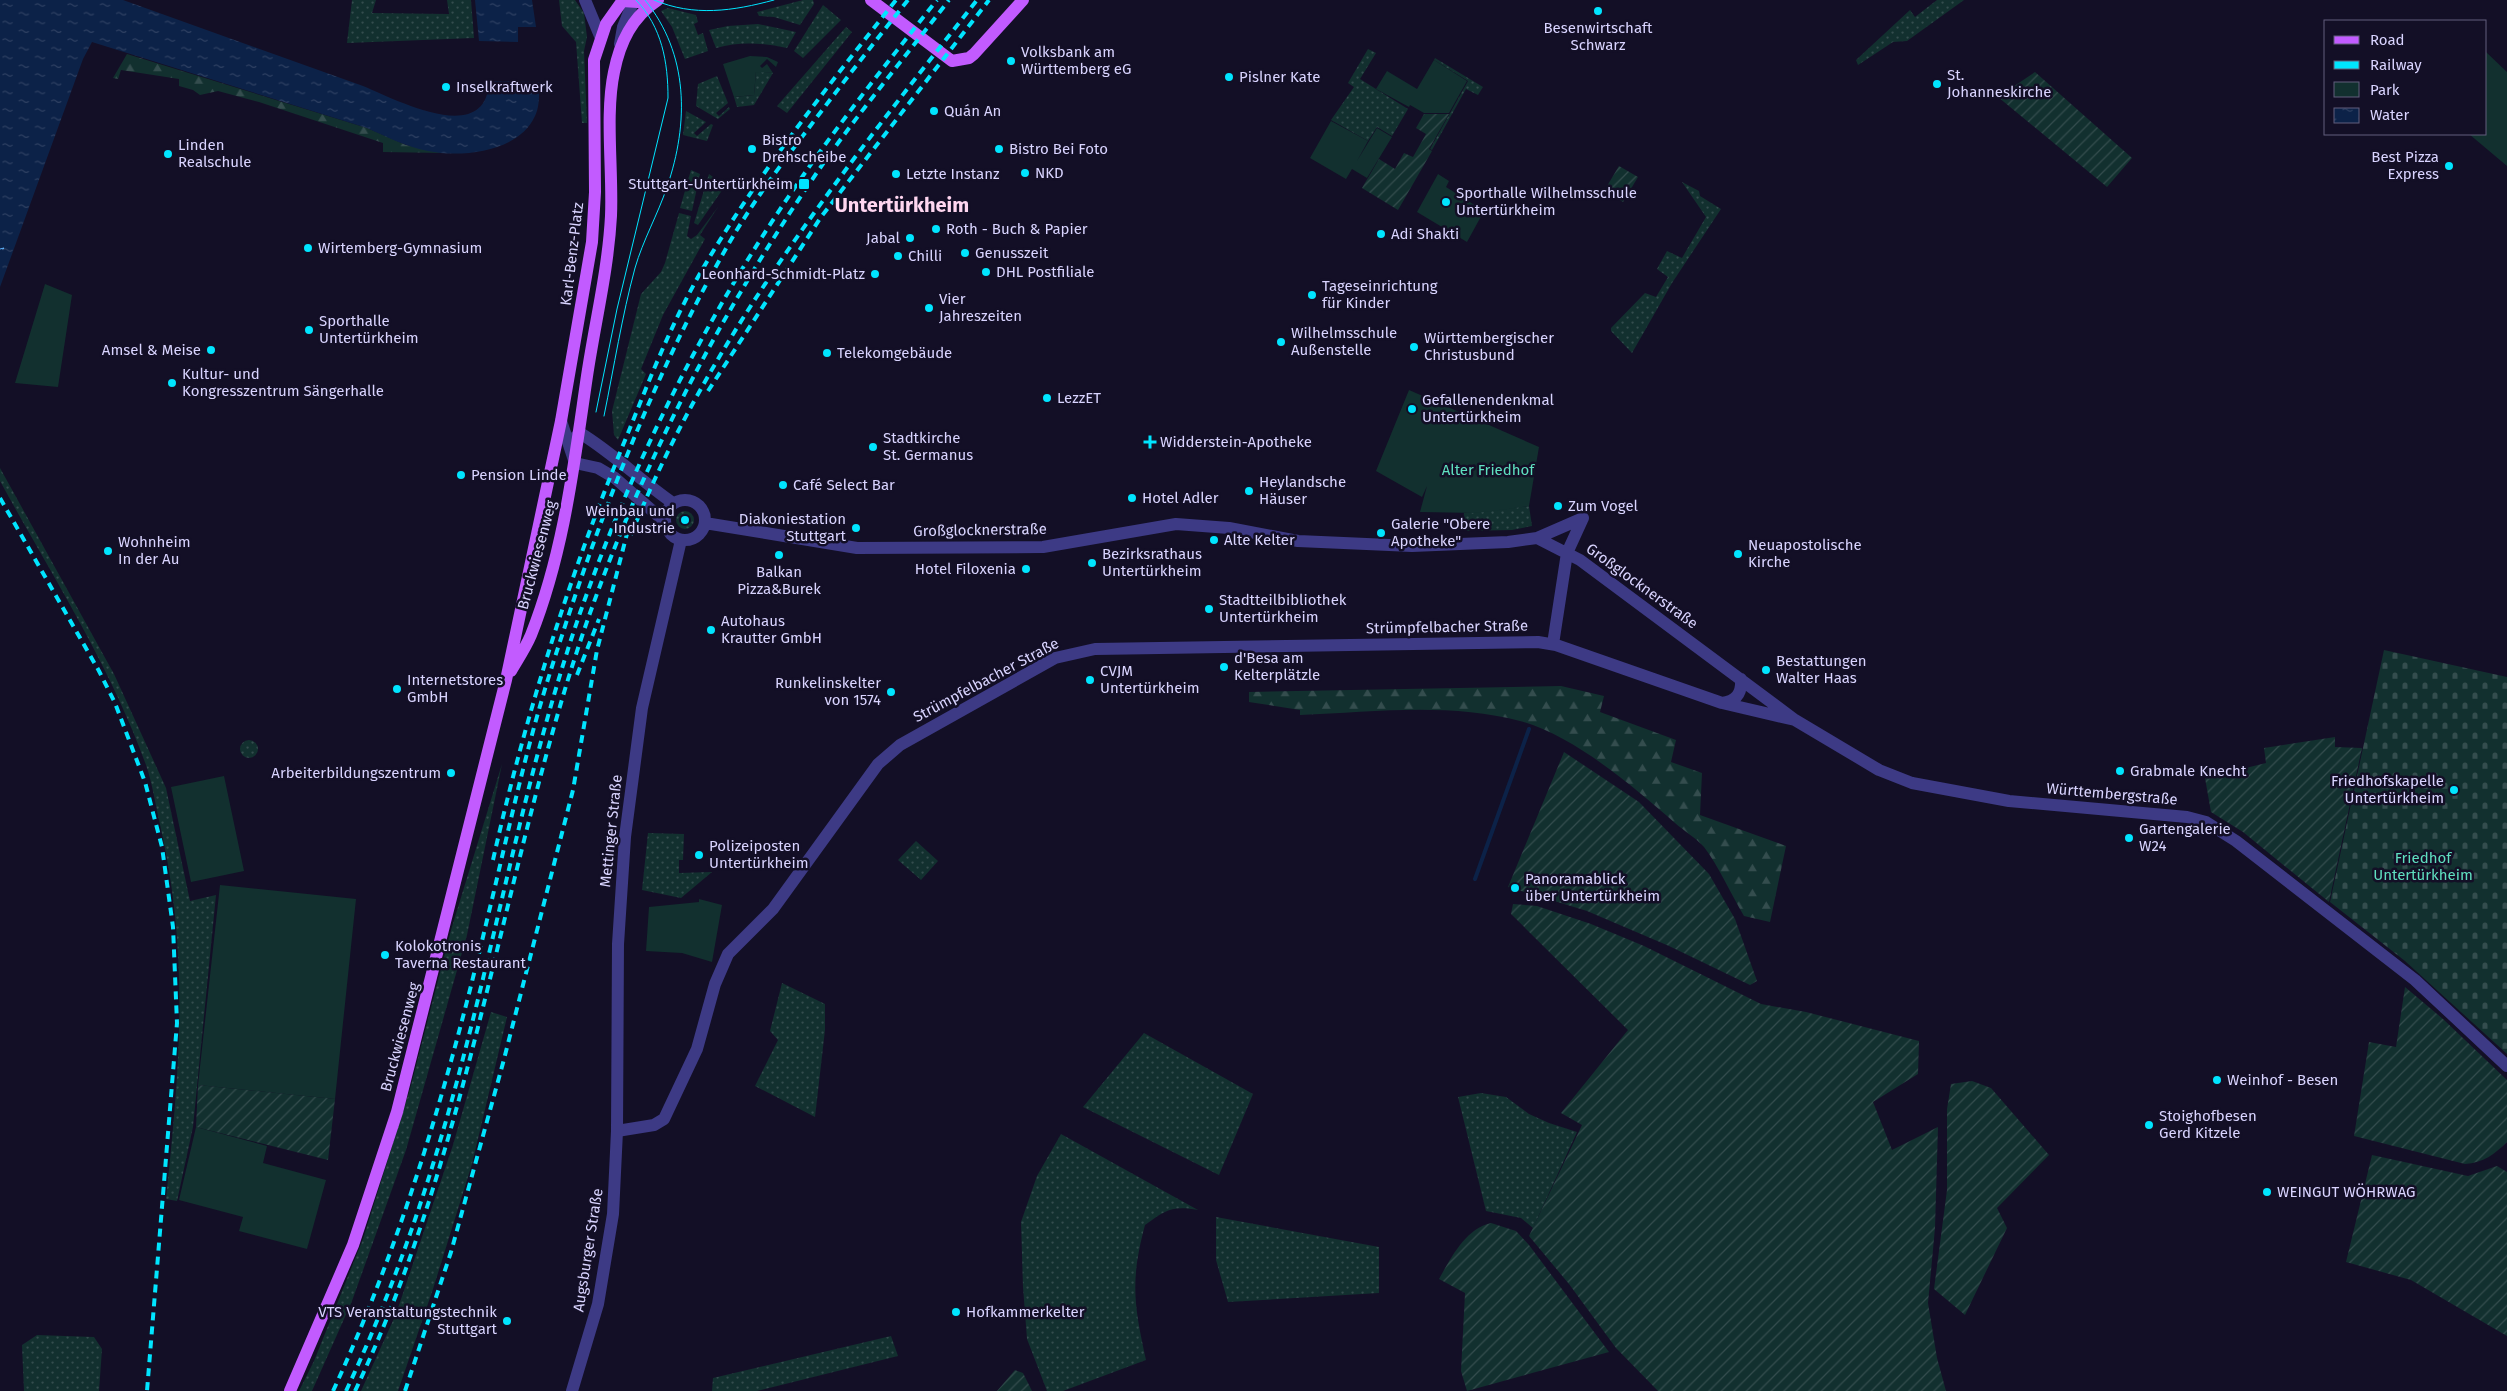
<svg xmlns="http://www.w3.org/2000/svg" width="2507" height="1391" font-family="'Fira Sans',sans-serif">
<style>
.grass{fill:url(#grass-dots)}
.forest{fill:url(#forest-firs)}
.cemetery{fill:url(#cemetery-stones)}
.park{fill:#12302f}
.garden{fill:url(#garden-furrows)}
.water{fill:url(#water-ripples)}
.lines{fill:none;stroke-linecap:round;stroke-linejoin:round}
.stream{stroke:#0c2248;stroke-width:4}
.ferry{stroke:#62b6ff;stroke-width:1;stroke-dasharray:6 5;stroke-linecap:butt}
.minor{stroke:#3d3a85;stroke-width:12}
.major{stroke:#c25bff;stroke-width:12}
.tram{stroke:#00e5ff;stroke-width:1}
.rail{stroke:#00e5ff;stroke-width:4;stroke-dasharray:8 6;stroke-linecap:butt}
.poi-dot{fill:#00e5ff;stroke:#130f26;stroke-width:2}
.labels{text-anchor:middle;stroke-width:5;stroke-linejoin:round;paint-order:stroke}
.poi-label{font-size:15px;fill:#d9d4ff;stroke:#130f26;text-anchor:start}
.street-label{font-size:15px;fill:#d9d4ff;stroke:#130f26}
.park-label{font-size:15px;fill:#5fe0c0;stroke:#130f26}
.district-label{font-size:20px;font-weight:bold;fill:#ffd6f0;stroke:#130f26}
</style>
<defs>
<pattern id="grass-dots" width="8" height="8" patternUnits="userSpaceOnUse" patternTransform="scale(1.25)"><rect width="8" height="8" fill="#12302f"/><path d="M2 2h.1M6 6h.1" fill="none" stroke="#344d4e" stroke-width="1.8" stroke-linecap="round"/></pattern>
<pattern id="forest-firs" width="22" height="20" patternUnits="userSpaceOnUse" patternTransform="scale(1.25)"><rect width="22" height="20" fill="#12302f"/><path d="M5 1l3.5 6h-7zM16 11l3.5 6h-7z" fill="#344d4e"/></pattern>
<pattern id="cemetery-stones" width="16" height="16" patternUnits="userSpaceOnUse" patternTransform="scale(1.25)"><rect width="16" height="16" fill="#12302f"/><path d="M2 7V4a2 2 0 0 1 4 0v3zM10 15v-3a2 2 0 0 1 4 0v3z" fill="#344d4e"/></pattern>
<pattern id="garden-furrows" width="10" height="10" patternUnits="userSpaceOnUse" patternTransform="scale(1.25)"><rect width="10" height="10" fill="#12302f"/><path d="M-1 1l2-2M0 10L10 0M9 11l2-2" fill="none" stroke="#344d4e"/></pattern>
<pattern id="water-ripples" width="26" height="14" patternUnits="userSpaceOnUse" patternTransform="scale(1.25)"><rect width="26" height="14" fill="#0c2248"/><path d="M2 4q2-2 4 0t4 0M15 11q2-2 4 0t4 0" fill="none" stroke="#2f4163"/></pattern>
</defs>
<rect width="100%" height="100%" fill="#130f26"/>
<path class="grass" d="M352,0H376L372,13L449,14L447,0H471L474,38L347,43Z
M559,0H575L584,13L587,37L584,51L587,123H582L576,42L562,26Z
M803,0H813L814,4L800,25L774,17L759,16L757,12Z
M1937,0H1964L1907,41L1893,42L1858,65L1856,60L1910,10L1915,17Z
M823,5L841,20L803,58L794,51Z
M668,8L696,15L698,22L694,24L698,35L703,33L708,51L685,59L672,27L661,11Z
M758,24L796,32L787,48C763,43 741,41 716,48L709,30L728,26Z
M846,27L852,32L787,113L777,106Z
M1368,49L1376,53L1360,79L1408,109L1392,136L1377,127L1368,141L1331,120L1354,87L1348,83Z
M1435,58L1483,87L1478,95L1466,89L1432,150L1430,149L1468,81L1434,60Z
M756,71L773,73L754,105L737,107L734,97L754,95Z
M717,76L728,103L716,113L719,116L729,107L730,109L718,119L696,106L698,84Z
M686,111L706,122L694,133L697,136L711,124L713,125L707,141L683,135Z
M691,170L700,174L692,211L680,208Z
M709,174L725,186L698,225L694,223Z
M1682,182L1699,191L1700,196L1721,209L1672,283L1632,353L1611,331V328L1645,293L1656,297L1668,277L1657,269L1667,251L1682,258L1706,217Z
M718,207L700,235L705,239L663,315L641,369L646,374L618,440L614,435L612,411L641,294L661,272L665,263L679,213L691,216L687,236L691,239L697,235Z
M0,468L114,674L166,788L190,901L216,895L193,1127L177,1201L166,1199C180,1066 190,953 159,820C155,802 152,782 146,765C110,665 51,574 0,481Z
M1529,506L1532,526L1512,530L1462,531L1464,513Z
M676 520a9 9 0 1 1 18 0a9 9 0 1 1-18 0Z
M240 749a9 9 0 1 1 18 0a9 9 0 1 1-18 0Z
M502,764L467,935L406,1150L352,1301L312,1391H299L314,1361L363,1239L410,1089L451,930Z
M648,833L684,834L683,860H679V873L712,872L681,898L642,890Z
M916,841L938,861L921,880L898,860Z
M782,983L825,1004V1030L815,1117L755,1086L778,1040L770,1031Z
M491,1012L507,1017L472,1164L433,1289L398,1391H361L396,1314L453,1145Z
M1144,1033L1253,1094L1219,1175L1083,1107Z
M1481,1093L1506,1097L1529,1114L1549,1123L1577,1132L1533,1228L1521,1218L1486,1211L1458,1097Z
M1061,1134L1198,1210C1173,1205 1165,1210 1145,1225C1130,1281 1134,1305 1146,1360L1063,1391H1047L1027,1339L1023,1287L1021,1222L1037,1176Z
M1216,1217L1379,1247V1293L1228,1302L1216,1260Z
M37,1335L94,1337L102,1349L99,1391H24L22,1345Z
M891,1336L898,1356L757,1391H712L713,1378Z"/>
<path class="forest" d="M127,54L367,128L406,145L443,153L383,152V143L259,102L218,91L200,95L193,90L179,86V79L121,70L118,79L113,78Z
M1561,686L1604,696L1600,712L1676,740L1671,762L1702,773L1700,815L1786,846L1770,922L1744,916C1732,896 1718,865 1704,847C1696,838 1684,831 1675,823C1634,787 1573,735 1520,721C1450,702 1372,712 1300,715V710L1249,702V692Z"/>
<path class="cemetery" d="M2384,650L2507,677V1054L2405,961L2330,902Z"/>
<path class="park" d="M2486,52L2507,72V166L2469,134H2486Z
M750,56L767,57L778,62L776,67L767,59L760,66L762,68L767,64L773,73L756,72L754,95L734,97L723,64Z
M1434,60L1467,81L1449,113H1424L1410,105L1409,107L1376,89L1387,71L1417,89Z
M1331,121L1368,141L1357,161L1377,128L1392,137L1367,178L1352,169L1346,179L1310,158Z
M1438,174L1449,181L1446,187L1484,211L1467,242L1417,212Z
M45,284L72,295L58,387L15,383Z
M1409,390L1539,447L1529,506L1477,513L1420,512L1427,486L1422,497L1376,471Z
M224,776L244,871L191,882L171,787Z
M220,885L356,899L335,1099L198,1085Z
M699,899L722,905L712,962L682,953L646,951L649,907L699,902Z
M196,1127L267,1146L263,1163L326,1180L307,1249L239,1231L243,1217L179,1200Z"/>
<path class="garden" d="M2035,72L2132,158L2107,187L1998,97Z
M1424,114H1449L1429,149L1432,151L1398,210L1362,188L1379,159L1395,169L1404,153L1413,157L1426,134L1416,128Z
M1619,166L1638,177L1623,202L1604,191Z
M2335,737V747L2362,748L2329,902L2243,832L2211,812L2205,778L2266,763L2264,748Z
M1564,752L1639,802L1709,874L1735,919L1757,981L1750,985L1669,946L1587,911L1508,887Z
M1513,904L1537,906L1591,924L1644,946L1761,1004L1806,1012L1919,1041L1918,1074L1873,1102L1892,1150L1938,1127L1935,1228L1928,1303L1937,1358L1946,1391H1658L1616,1348L1569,1284L1529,1236L1582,1125L1561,1113L1628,1030L1511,914Z
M2405,987L2443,1019L2507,1080V1142C2495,1154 2483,1163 2465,1164L2354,1136L2369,1042L2396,1047Z
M1972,1081L1991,1088L2049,1155L1997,1208L2007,1228L1965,1315L1934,1289L1947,1190V1109L1951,1084Z
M198,1085L335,1099L328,1160L196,1127Z
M2372,1155L2468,1176L2497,1166L2507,1172V1336L2411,1280L2346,1262Z
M1491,1223L1516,1231L1529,1245L1609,1352L1467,1391L1461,1371L1465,1293L1439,1279C1451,1258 1465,1229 1491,1223Z
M1015,1370L1023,1373L1032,1391H997Z"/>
<path class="water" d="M0,0H123L363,86C393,98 487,149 489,81L539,82C539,93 540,106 535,116C519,152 462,158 428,151C407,147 387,137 367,128L92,42L83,59L0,287Z
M475,0H532L536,27H518V42L479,41Z"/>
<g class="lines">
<path class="stream" d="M1475,879L1529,729"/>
<path class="ferry" d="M0,249L4,248L0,253"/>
<path class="minor" d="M585,0L600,36
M620,44L623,27L634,0
M561,421L575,463L598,468L615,478L664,521
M572,440L580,433C613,453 641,481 673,503
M665 520a20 20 0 1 1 40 0a20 20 0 1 1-40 0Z
M705,523L857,548L1043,547L1176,524L1229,528L1298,541L1412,546L1508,542L1537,538L1583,518
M1537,538L1580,560L1795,720L1879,770L1912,783L2009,801L2187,817L2206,822L2236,841L2415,980L2507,1066
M1553,644L1567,553L1583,518
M1722,703C1736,701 1742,694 1741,679
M617,1131L654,1125L664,1119L697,1049L715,984L728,954L773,909L878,764L900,745L1055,658L1095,649L1538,642L1556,645L1722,703L1795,720
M572,1391L598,1304L613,1214L617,1131L618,944L625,837L642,708L681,540"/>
<path class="major" d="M871,0L952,61L969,58L974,54L1023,0
M622,1L638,2L653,0
M511,671C518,659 526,647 531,635C564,552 574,464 587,376C595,322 608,271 611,216C613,171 605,114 614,72C620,42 632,17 658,0
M290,1391L353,1245L397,1112L506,680L561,421L592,242L595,192L594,60L606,24L623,0"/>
<path class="tram" d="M654,0C694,17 733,11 774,0
M596,412L617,309L668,98C668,62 662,27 636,0
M604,416C614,367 622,316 635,268C643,240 658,214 667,187C689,123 689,54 645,0"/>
<path class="rail" d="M708,391L821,217L989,0
M0,498L99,671L115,703L145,782L162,847L173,927L177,1023L147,1391
M631,535C710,335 846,167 977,0
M577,675L599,619
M493,860C526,713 570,573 628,433C650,378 672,322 702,270C758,174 827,87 896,0
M333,1391C403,1240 449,1081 487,920C507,838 524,756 549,676C597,523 654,371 735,233C759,193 787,157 814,121C845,80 876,40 908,0
M346,1391C395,1287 432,1177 461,1066C501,915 529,761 580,613C631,467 702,324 789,196C835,128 886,64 937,0
M355,1391C462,1166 495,922 566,686C622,502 709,329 818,171C859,112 905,57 949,0
M405,1391L451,1252L503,1063L573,790L597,650L629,526"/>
</g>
<g class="poi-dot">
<circle cx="1598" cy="11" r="5"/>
<circle cx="1011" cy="61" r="5"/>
<circle cx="1229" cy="77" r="5"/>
<circle cx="1937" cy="84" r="5"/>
<circle cx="446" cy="87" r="5"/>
<circle cx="934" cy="111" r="5"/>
<circle cx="752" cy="149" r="5"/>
<circle cx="999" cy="149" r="5"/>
<circle cx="168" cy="154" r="5"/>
<circle cx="2449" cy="166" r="5"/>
<circle cx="1025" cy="173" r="5"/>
<circle cx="896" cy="174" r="5"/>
<rect x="798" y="178" width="12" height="12" rx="2.5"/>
<circle cx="1446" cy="202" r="5"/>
<circle cx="936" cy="229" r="5"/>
<circle cx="1381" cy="234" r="5"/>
<circle cx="910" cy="238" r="5"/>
<circle cx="308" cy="248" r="5"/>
<circle cx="965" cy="253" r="5"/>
<circle cx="898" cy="256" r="5"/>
<circle cx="986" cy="272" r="5"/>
<circle cx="875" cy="274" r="5"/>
<circle cx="1312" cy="295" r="5"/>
<circle cx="929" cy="308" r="5"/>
<circle cx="309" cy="330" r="5"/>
<circle cx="1281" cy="342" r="5"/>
<circle cx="1414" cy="347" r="5"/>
<circle cx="211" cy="350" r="5"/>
<circle cx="827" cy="353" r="5"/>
<circle cx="172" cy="383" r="5"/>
<circle cx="1047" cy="398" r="5"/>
<circle cx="1412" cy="409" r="5"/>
<path d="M1147.5 434.5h5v5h5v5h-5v5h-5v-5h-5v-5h5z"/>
<circle cx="873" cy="447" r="5"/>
<circle cx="461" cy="475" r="5"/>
<circle cx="783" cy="485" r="5"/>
<circle cx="1249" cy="491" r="5"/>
<circle cx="1132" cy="498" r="5"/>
<circle cx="1558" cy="506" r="5"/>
<circle cx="685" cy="520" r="5"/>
<circle cx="856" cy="528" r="5"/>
<circle cx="1381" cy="533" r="5"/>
<circle cx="1214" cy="540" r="5"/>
<circle cx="108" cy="551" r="5"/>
<circle cx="1738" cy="554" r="5"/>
<circle cx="779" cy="555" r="5"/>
<circle cx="1092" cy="563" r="5"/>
<circle cx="1026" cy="569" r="5"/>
<circle cx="1209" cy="609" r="5"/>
<circle cx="711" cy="630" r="5"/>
<circle cx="1224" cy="667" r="5"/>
<circle cx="1766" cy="670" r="5"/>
<circle cx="1090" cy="680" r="5"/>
<circle cx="397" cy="689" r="5"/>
<circle cx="891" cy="692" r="5"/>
<circle cx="2120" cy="771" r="5"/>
<circle cx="451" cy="773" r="5"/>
<circle cx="2454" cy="790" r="5"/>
<circle cx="2129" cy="838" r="5"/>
<circle cx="699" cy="855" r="5"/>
<circle cx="1515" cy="888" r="5"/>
<circle cx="385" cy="955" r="5"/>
<circle cx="2217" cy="1080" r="5"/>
<circle cx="2149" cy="1125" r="5"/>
<circle cx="2267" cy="1192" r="5"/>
<circle cx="956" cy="1312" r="5"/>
<circle cx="507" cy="1321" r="5"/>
</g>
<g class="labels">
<g class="poi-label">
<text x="1598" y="33" text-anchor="middle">Besenwirtschaft<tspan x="1598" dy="17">Schwarz</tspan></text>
<text x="1021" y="57">Volksbank am<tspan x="1021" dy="17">Württemberg eG</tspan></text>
<text x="1947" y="80">St.<tspan x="1947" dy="17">Johanneskirche</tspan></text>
<text x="1239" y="82">Pislner Kate</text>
<text x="456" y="92">Inselkraftwerk</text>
<text x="944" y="116">Quán An</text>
<text x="762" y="145">Bistro<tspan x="762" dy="17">Drehscheibe</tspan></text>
<text x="178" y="150">Linden<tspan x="178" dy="17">Realschule</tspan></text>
<text x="1009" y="154">Bistro Bei Foto</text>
<text x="2439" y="162" text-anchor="end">Best Pizza<tspan x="2439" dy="17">Express</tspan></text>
<text x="1035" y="178">NKD</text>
<text x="906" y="179">Letzte Instanz</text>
<text x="793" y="189" text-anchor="end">Stuttgart-Untertürkheim</text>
<text x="1456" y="198">Sporthalle Wilhelmsschule<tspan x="1456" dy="17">Untertürkheim</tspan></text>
<text x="946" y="234">Roth - Buch &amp; Papier</text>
<text x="1391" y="239">Adi Shakti</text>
<text x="900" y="243" text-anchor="end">Jabal</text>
<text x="318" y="253">Wirtemberg-Gymnasium</text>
<text x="975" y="258">Genusszeit</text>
<text x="908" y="261">Chilli</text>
<text x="996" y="277">DHL Postfiliale</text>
<text x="865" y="279" text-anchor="end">Leonhard-Schmidt-Platz</text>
<text x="1322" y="291">Tageseinrichtung<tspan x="1322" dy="17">für Kinder</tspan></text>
<text x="939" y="304">Vier<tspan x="939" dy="17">Jahreszeiten</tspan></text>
<text x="319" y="326">Sporthalle<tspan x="319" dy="17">Untertürkheim</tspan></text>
<text x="1291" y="338">Wilhelmsschule<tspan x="1291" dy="17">Außenstelle</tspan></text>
<text x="1424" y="343">Württembergischer<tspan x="1424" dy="17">Christusbund</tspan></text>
<text x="201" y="355" text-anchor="end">Amsel &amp; Meise</text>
<text x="837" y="358">Telekomgebäude</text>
<text x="182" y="379">Kultur- und<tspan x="182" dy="17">Kongresszentrum Sängerhalle</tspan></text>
<text x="1057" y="403">LezzET</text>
<text x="1422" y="405">Gefallenendenkmal<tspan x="1422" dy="17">Untertürkheim</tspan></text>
<text x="883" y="443">Stadtkirche<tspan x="883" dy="17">St. Germanus</tspan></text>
<text x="1160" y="447">Widderstein-Apotheke</text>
<text x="471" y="480">Pension Linde</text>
<text x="1259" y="487">Heylandsche<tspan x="1259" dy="17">Häuser</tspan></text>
<text x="793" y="490">Café Select Bar</text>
<text x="1142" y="503">Hotel Adler</text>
<text x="1568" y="511">Zum Vogel</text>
<text x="675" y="516" text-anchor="end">Weinbau und<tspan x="675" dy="17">Industrie</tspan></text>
<text x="846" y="524" text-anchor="end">Diakoniestation<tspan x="846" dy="17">Stuttgart</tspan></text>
<text x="1391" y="529">Galerie "Obere<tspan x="1391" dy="17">Apotheke"</tspan></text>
<text x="1224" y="545">Alte Kelter</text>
<text x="118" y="547">Wohnheim<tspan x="118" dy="17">In der Au</tspan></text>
<text x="1748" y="550">Neuapostolische<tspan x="1748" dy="17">Kirche</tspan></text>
<text x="1102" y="559">Bezirksrathaus<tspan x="1102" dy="17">Untertürkheim</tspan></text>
<text x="1016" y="574" text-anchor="end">Hotel Filoxenia</text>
<text x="779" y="577" text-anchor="middle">Balkan<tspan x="779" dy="17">Pizza&amp;Burek</tspan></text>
<text x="1219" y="605">Stadtteilbibliothek<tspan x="1219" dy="17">Untertürkheim</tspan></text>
<text x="721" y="626">Autohaus<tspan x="721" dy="17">Krautter GmbH</tspan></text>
<text x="1234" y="663">d'Besa am<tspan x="1234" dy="17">Kelterplätzle</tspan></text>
<text x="1776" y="666">Bestattungen<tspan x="1776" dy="17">Walter Haas</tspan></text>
<text x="1100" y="676">CVJM<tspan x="1100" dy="17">Untertürkheim</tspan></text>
<text x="407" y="685">Internetstores<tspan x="407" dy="17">GmbH</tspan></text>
<text x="881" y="688" text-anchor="end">Runkelinskelter<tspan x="881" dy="17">von 1574</tspan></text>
<text x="2130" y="776">Grabmale Knecht</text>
<text x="441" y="778" text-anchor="end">Arbeiterbildungszentrum</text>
<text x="2444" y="786" text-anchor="end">Friedhofskapelle<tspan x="2444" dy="17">Untertürkheim</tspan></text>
<text x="2139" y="834">Gartengalerie<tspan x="2139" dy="17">W24</tspan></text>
<text x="709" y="851">Polizeiposten<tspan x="709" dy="17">Untertürkheim</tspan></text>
<text x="1525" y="884">Panoramablick<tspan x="1525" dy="17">über Untertürkheim</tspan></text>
<text x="395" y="951">Kolokotronis<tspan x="395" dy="17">Taverna Restaurant</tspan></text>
<text x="2227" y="1085">Weinhof - Besen</text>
<text x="2159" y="1121">Stoighofbesen<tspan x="2159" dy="17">Gerd Kitzele</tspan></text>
<text x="2277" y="1197">WEINGUT WÖHRWAG</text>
<text x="497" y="1317" text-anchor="end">VTS Veranstaltungstechnik<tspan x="497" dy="17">Stuttgart</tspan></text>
<text x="966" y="1317">Hofkammerkelter</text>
</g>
<g class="street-label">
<text transform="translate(572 254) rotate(-83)" y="5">Karl-Benz-Platz</text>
<text transform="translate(980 530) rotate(-1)" y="5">Großglocknerstraße</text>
<text transform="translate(537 555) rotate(-75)" y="5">Bruckwiesenweg</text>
<text transform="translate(1642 586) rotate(36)" y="5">Großglocknerstraße</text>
<text transform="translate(1447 627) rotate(-1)" y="5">Strümpfelbacher Straße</text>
<text transform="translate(986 680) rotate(-28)" y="5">Strümpfelbacher Straße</text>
<text transform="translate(2112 794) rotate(5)" y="5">Württembergstraße</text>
<text transform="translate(611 831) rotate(-84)" y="5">Mettinger Straße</text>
<text transform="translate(400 1037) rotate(-75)" y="5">Bruckwiesenweg</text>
<text transform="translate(588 1250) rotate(-81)" y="5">Augsburger Straße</text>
</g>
<g class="park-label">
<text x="1488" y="475">Alter Friedhof</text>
<text x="2423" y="863">Friedhof<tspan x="2423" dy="17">Untertürkheim</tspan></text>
</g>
<g class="district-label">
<text x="902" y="212">Untertürkheim</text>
</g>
</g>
<rect x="2324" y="20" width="162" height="115" fill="#130f26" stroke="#625e7d"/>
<rect x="2334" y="36" width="25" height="8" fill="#c25bff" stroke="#625e7d"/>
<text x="2370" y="45" font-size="15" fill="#d9d4ff">Road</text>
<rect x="2334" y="61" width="25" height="8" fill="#00e5ff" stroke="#625e7d"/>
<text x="2370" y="70" font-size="15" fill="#d9d4ff">Railway</text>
<rect x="2334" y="82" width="25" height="15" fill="#12302f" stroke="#625e7d"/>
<text x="2370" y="95" font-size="15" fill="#d9d4ff">Park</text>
<rect x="2334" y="108" width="25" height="15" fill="url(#water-ripples)" stroke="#625e7d"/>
<text x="2370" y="120" font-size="15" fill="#d9d4ff">Water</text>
</svg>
